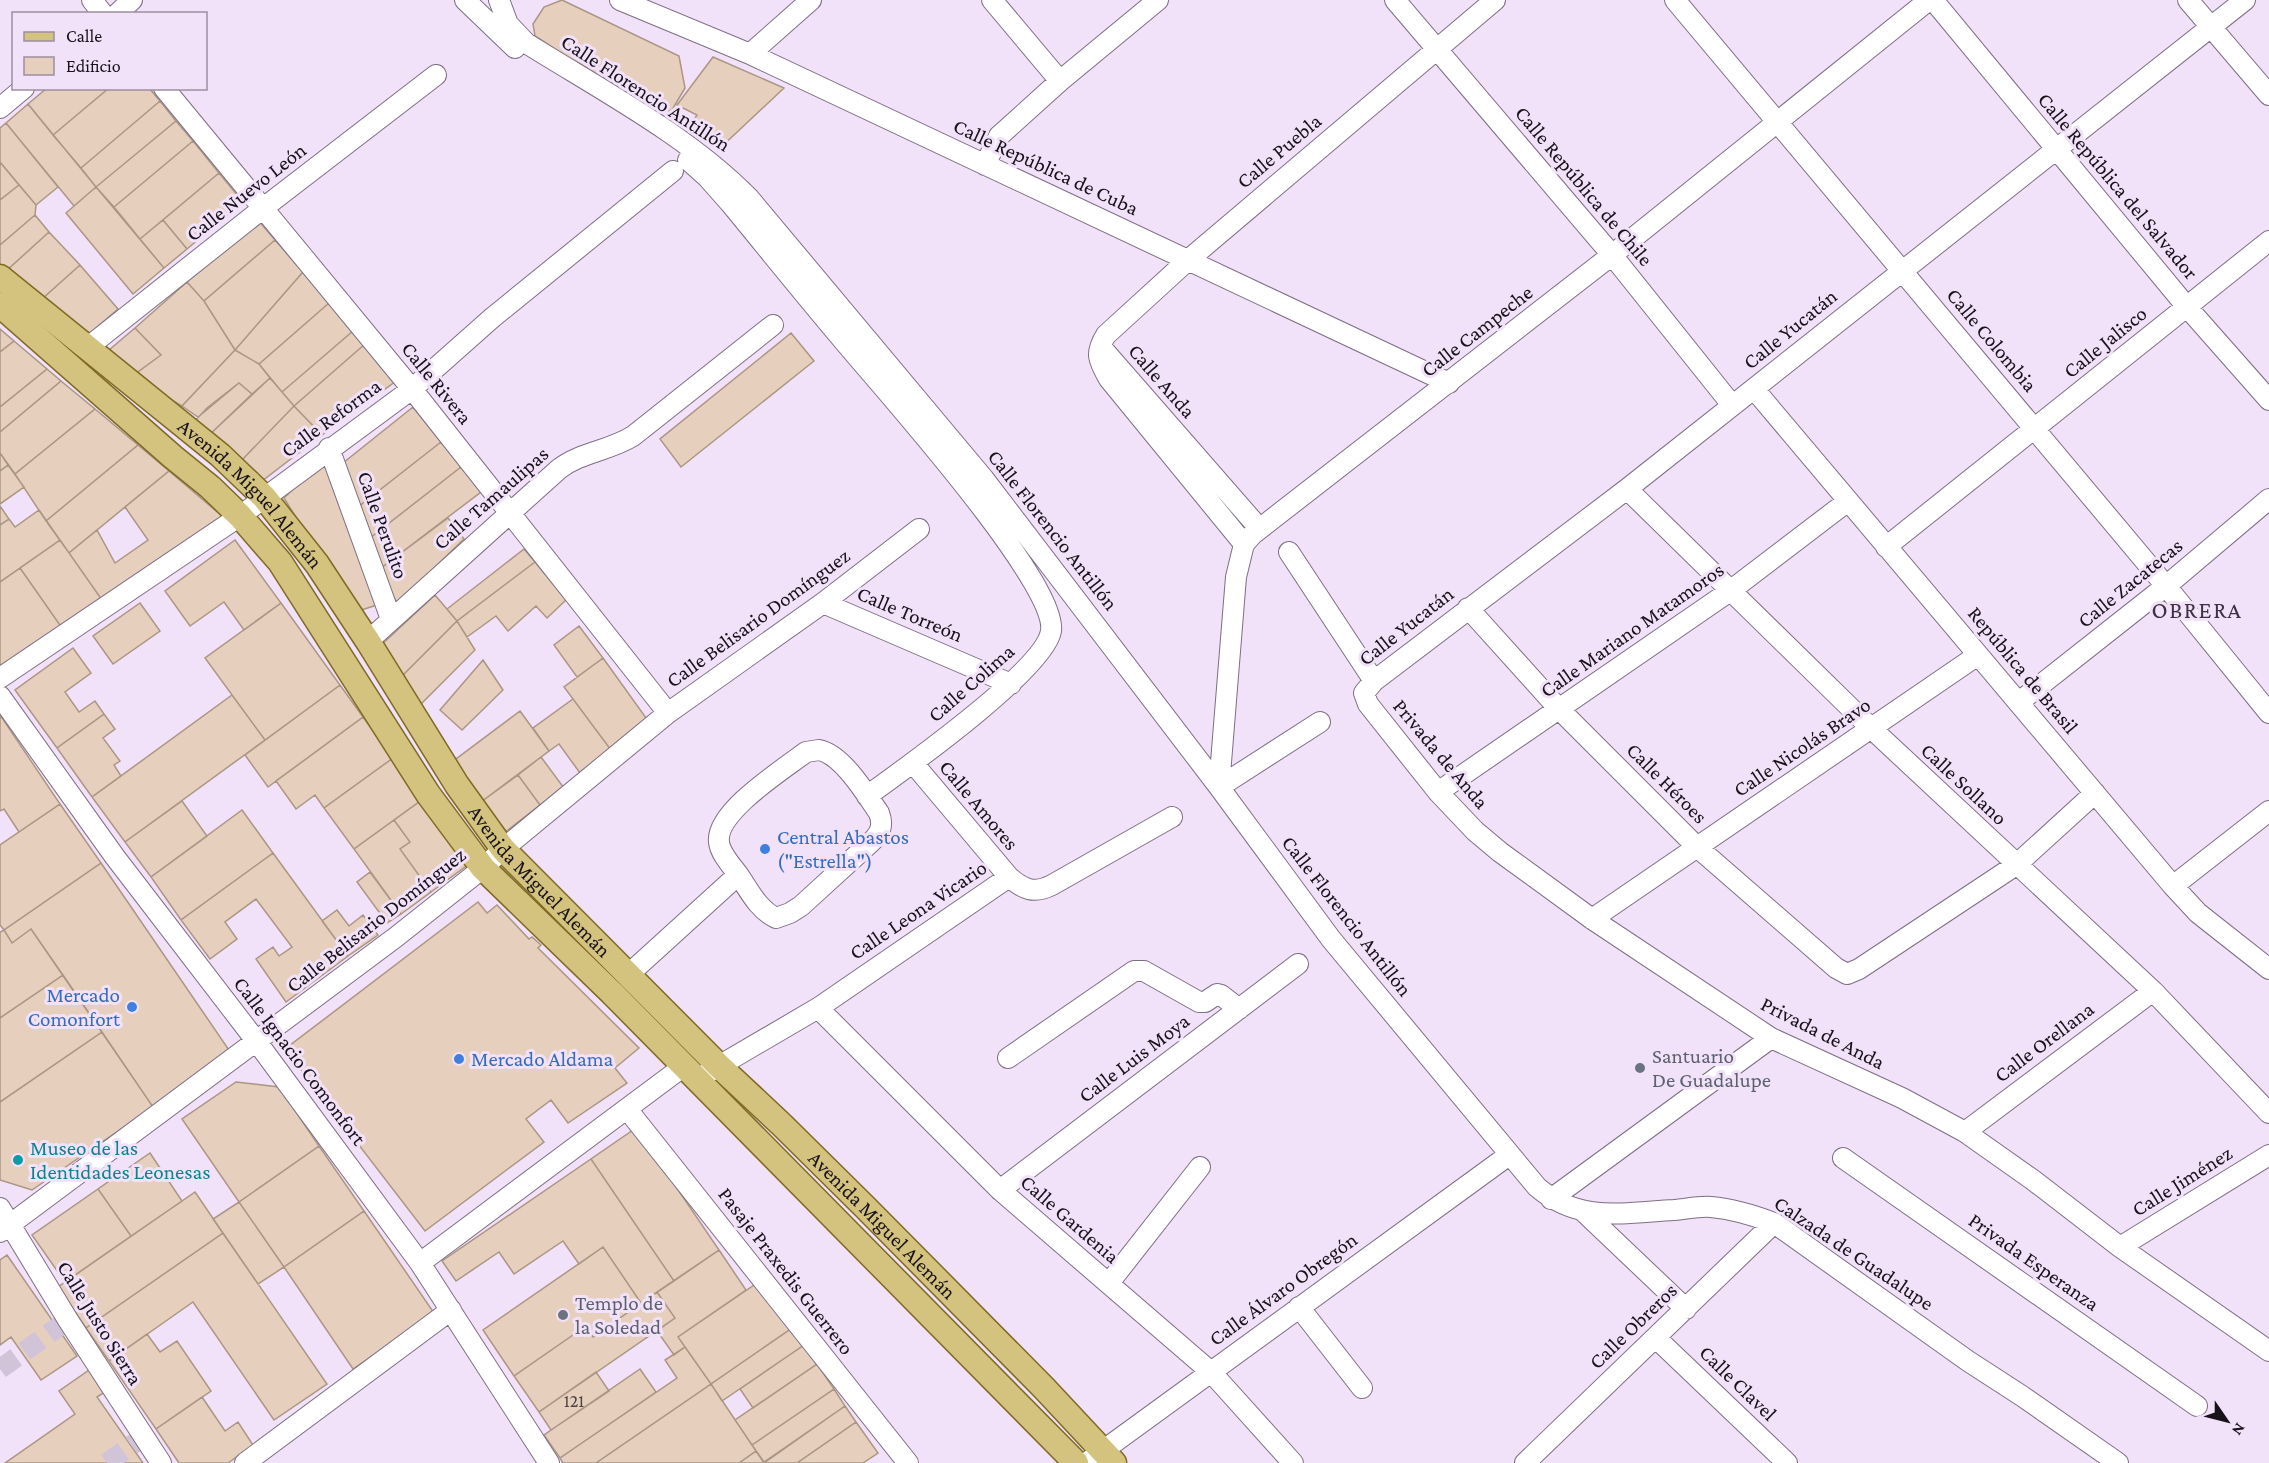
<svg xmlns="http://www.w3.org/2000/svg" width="2269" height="1463" font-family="'Crimson Pro',serif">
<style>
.building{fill:#e6cfbd;stroke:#ab9584;stroke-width:1.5}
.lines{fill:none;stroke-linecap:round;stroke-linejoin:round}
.minor-tunnel{stroke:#d1c3d8;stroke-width:20;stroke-dasharray:20 10;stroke-linecap:butt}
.minor-casing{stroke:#7d6f84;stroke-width:22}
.major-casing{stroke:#7f6a24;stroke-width:27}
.minor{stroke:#fff;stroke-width:20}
.major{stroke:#d4c27f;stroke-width:24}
.shop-dot{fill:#3f7fe0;stroke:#f2e2f9;stroke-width:2}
.worship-dot{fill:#6b7280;stroke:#f2e2f9;stroke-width:2}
.culture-dot{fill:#0f9aa8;stroke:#f2e2f9;stroke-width:2}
.labels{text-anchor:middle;stroke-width:6;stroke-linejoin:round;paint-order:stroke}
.number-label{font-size:18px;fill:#4c4143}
.street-label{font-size:21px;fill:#18121a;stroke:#f2e2f9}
.shop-label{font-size:21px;fill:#366cbe;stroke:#f2e2f9;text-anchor:start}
.worship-label{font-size:21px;fill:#5b616d;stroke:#f2e2f9;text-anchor:start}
.culture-label{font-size:21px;fill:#0d838f;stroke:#f2e2f9;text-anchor:start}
.quarter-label{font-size:24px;letter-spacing:1.5px;fill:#3d3143;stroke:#f2e2f9}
</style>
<rect width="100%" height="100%" fill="#f2e2f9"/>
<path class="building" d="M562,0L679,56L685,88L672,110L655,115L535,36L533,24L544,7Z
M713,57L784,88L718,150L689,127L697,115L677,105Z
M47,88H109L53,135L28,104Z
M109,88H149L160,101L81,168L53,135Z
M160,101L176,121L96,187L81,168Z
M28,104L96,187L74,206L6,123Z
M176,121L193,141L114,207L96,187Z
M6,123L58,187L36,205L0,162V128Z
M193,141L219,173L140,239L114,207Z
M0,162L19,185L0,200Z
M219,173L243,202L187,249L163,220Z
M19,185L36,205L35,215L0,245V200Z
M96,187L164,268L133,294L66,213Z
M35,215L49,232L5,272L0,268V245Z
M163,220L187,249L164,268L140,239Z
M258,220L275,240L204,301L187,282Z
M49,232L80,265L42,299L5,272Z
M275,240L303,272L235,350L204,301Z
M80,265L118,309L89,334L42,299Z
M303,272L329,303L259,364L235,350Z
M187,282L204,301L235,350L182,406L131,377L161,355L135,328Z
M329,303L353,331L282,392L259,364Z
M135,328L161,355L131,377L102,356Z
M0,329L14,341L0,352Z
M353,331L365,344L294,406L282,392Z
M791,333L814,361L681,467L660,439Z
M14,341L47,369L0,407V352Z
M365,344L396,381L322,435L294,406Z
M235,350L259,364L270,378L252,394L239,383L198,417L182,406Z
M47,369L61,381L0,432V407Z
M270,378L294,406L240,462L206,438Z
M61,381L95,409L15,474L0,453V432Z
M239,383L252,394L206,438L189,427L207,408Z
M294,406L322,435L262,481L240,462Z
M413,407L441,442L358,507L343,463Z
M95,409L138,445L46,521L15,474Z
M441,442L461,467L370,538L358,507Z
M138,445L169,471L69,553L46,521Z
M0,453L8,465L0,471Z
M325,458L377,605L355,612L284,498Z
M8,465L24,487L0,504V471Z
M461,467L481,492L381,568L370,538Z
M169,471L222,516L102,600L69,553L97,530L115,563L148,540L125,507Z
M0,506L9,519L0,525Z
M39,510L60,540L0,582V525L9,519L15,527Z
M448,518L464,539L397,604L381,568Z
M60,540L102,600L62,628L20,568Z
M235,540L281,603L244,630L224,602L190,626L165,591Z
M524,549L535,562L457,621L447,609Z
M535,562L566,600L547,618L536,606L508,631L496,616L467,637L457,621Z
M20,568L62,628L2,669L0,666V582Z
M435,595L457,621L401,677L379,647Z
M140,603L160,631L113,664L93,636Z
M281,603L340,685L265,740L205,658Z
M457,621L475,650L419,706L401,677Z
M579,626L603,658L577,677L554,645Z
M73,648L91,673L65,692L79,712L95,701L104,714L57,748L15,690Z
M603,658L649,722L611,750L564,687Z
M483,660L503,690L462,730L440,710Z
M340,685L363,717L268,787L245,755Z
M232,695L265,740L125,842L92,797Z
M573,699L611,750L580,773L559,744L549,751L533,728Z
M520,711L549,751L481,802L452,762Z
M104,714L115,729L103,738L120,761L114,765L121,776L92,797L57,748Z
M0,715L60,804L19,832L4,809L0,811Z
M363,717L393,758L324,808L315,795L296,809L276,781Z
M541,757L564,788L540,805L518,775Z
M393,758L423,799L354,849L324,808Z
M518,775L540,805L504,833L481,802Z
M423,799L469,864L431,892L400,849L410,842L394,820Z
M182,801L207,836L151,877L125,842Z
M60,804L101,863L4,930L0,925V845Z
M242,810L273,853L181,920L151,877Z
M394,820L410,842L400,849L431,892L401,914L354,849Z
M273,853L348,956L286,1002L256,959L273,947L279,956L292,947L256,899L225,922L237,939L210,959L181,920Z
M101,863L231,1053L153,1107L31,929L12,943L4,930Z
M370,872L401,914L387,923L357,882Z
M478,902L487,913L497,905L529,939L532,937L541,945L538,948L639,1048L615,1068L627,1083L568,1123L551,1100L526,1119L544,1142L425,1231L285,1049Z
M337,910L349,926L363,915L378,935L348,956L322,921Z
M31,929L63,975L0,1018V932L4,930L12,943Z
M63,975L102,1032L0,1102V1018Z
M102,1032L153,1107L32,1190L0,1180V1102Z
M236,1082L279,1087L319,1146L239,1202L182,1119Z
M636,1128L719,1250L674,1281L591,1159Z
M319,1146L364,1211L284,1267L239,1202Z
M150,1153L182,1201L131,1236L98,1189Z
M591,1159L674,1281L641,1303L603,1247L579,1264L563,1241L514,1274L499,1252L456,1281L442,1261Z
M98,1189L131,1236L65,1282L32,1235Z
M195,1192L223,1233L86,1328L58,1287Z
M239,1202L284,1267L258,1284L213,1219Z
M364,1211L434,1313L353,1369L284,1267Z
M223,1233L327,1384L274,1420L193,1302L109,1361L86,1328Z
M603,1247L641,1303L593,1337L586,1326L514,1376L483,1330Z
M719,1250L746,1290L678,1337L685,1347L674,1355L657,1331L675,1318L657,1292Z
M7,1255L77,1356L41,1380L11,1337L0,1345V1260Z
M760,1281L792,1328L711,1384L678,1337Z
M657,1292L675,1318L539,1412L514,1376L586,1326L593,1337Z
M792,1328L804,1345L722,1401L711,1384Z
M147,1334L160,1352L177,1341L211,1391L156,1429L109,1361Z
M804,1345L817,1364L753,1408L740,1389Z
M685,1347L711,1384L596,1463H563L560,1458L677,1378L665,1360Z
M817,1364L834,1389L752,1445L735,1420Z
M92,1368L108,1390L97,1397L143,1463H5L75,1414L59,1391Z
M640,1369L656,1392L560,1458L544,1435Z
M596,1372L609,1391L551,1430L539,1412Z
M711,1384L756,1451L739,1463H596Z
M834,1389L845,1406L764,1462L752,1445Z
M202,1397L225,1431L238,1422L253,1445L228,1463H179L156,1429Z
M845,1406L856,1422L797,1463H764Z
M856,1422L878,1453L863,1463H797Z
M756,1451L764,1463H739Z"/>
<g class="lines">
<path class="minor-tunnel" d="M0,1369L68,1320
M107,1463L143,1437"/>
<defs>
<path id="minor" d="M92,0L103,14
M465,0L515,48
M499,0L508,24L526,43C601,90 687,135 749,198L984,479L1219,787L1331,939L1537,1187C1579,1223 1622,1213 1674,1210C1686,1209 1699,1206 1711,1207C1734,1209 1753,1215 1774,1223L1968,1361L2022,1396L2118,1463
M620,0L750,54L1449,383
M992,0L1060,81
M1395,0L1612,255L1732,405
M1675,0L2166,586L2269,713
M1933,0L2187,307L2269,400
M2188,0L2269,95
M2245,0L1627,489L1374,681L1364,693L1368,704L1438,792L1475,831L1500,852L1592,919L1771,1038L1902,1098L1965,1132L2033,1180L2120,1247L2269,1351
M117,14L132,0
M750,54L811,0
M164,88L412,389L668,713
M0,108L24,88
M688,160L707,177L730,203C767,248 804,294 842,339C880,385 1058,582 1051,631C1045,669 903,770 867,796
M985,165L999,136L1008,128L1060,81L1158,0
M1101,347L1259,528
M87,348L262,209L436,75
M1754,389L2173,886L2198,913L2269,969
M329,448L391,619
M1627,489L1872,729L2153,991L2269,1113
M1244,544L1109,379C1099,361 1094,354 1106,335L1187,261L1495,0
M1886,547L2269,241
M1289,552L1374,681
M823,603L1011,684
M1468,608L1559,709L1697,847L1836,968L1847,974L1859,969L2016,865L2095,793
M368,641L559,469C581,452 609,451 633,436L773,325
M0,678L240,516L412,389L492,318L673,171
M0,696L115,857L257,1042L420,1263L549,1463
M2019,702L2166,586L2269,499
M819,750C842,754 866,794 879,813C884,826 880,834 870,843L801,906L790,913L776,918C759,910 750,892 740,877C733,867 720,854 719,842C715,812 784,769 806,752Z
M913,763L1009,877C1024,890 1034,894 1052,885L1172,817
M1219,787L1236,577L1244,544L1253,534L1612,255L1929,0
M1219,787L1320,722
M1438,792L1730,591L1848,501
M2173,886L2269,811
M1592,919L1978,655
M629,974L738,875
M818,1008L1000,1190L1211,1372L1293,1463
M1008,1058L1134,971H1144L1199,1002H1205L1217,994L1221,995L1239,1009
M707,1073L818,1008L1009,877
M627,1109L908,1463
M1965,1132L2153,991
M1843,1158L2197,1406
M1000,1190L1298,964
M1551,1199L1771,1038
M0,1208L68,1320L161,1463
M1584,1212L1686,1309
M0,1232L396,937L483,868L503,849L668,713L823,603L919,529
M2120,1247L2269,1155
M420,1263L684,1066
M1109,1283L1200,1167
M1299,1307L1362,1388
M1656,1338L1787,1463
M245,1463L451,1310
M1086,1463L1509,1155
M1525,1463L1774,1223"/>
<g id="major">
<path id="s1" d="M0,277L220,455L264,497L317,564L369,643L457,785L503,849L719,1066L781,1124L865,1207L1044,1388L1114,1463"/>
<path d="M0,305L173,457L210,487L240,516L280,562L428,794L483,868L612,993L1076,1463"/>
</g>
</defs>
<use href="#minor" class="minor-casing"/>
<use href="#major" class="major-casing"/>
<use href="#minor" class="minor"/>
<use href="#major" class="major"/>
</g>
<g class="shop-dot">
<circle cx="765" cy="849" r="6"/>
<circle cx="132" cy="1007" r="6"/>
<circle cx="459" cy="1059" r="6"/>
</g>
<g class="worship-dot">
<circle cx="1640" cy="1068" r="6"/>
<circle cx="563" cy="1315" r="6"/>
</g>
<circle class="culture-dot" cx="18" cy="1160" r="6"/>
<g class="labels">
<g class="number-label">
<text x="574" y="1407">121</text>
</g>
<g class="street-label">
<text transform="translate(646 93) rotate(33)" y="7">Calle Florencio Antillón</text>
<text transform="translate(1279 151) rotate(-40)" y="7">Calle Puebla</text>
<text transform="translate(1046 167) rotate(25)" y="7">Calle República de Cuba</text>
<text transform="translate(1584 186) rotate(50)" y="7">Calle República de Chile</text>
<text transform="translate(2118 186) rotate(50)" y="7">Calle República del Salvador</text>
<text transform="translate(246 192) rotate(-38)" y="7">Calle Nuevo León</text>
<text transform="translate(1790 329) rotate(-39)" y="7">Calle Yucatán</text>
<text transform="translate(1477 331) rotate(-38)" y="7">Calle Campeche</text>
<text transform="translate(1992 340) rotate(50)" y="7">Calle Colombia</text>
<text transform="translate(2105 342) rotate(-39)" y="7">Calle Jalisco</text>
<text transform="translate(1162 381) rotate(49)" y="7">Calle Anda</text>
<text transform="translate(437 383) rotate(51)" y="7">Calle Rivera</text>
<text transform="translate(331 418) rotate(-36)" y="7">Calle Reforma</text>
<text dy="7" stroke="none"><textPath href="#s1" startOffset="332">Avenida Miguel Alemán</textPath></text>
<text transform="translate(491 498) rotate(-41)" y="7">Calle Tamaulipas</text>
<text transform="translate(383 525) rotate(70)" y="7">Calle Perulito</text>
<text transform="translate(1053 530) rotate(52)" y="7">Calle Florencio Antillón</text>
<text transform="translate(2130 583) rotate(-39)" y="7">Calle Zacatecas</text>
<text transform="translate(910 614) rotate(23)" y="7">Calle Torreón</text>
<text transform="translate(758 618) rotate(-36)" y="7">Calle Belisario Domínguez</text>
<text transform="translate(1406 626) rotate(-38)" y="7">Calle Yucatán</text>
<text transform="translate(1632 630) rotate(-35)" y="7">Calle Mariano Matamoros</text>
<text transform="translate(2023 670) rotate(50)" y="7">República de Brasil</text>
<text transform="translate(971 683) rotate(-41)" y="7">Calle Colima</text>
<text transform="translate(1802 747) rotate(-34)" y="7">Calle Nicolás Bravo</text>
<text transform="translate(1441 754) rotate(50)" y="7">Privada de Anda</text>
<text transform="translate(1667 783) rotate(45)" y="7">Calle Héroes</text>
<text transform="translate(1964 784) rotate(43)" y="7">Calle Sollano</text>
<text transform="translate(979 805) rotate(50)" y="7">Calle Amores</text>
<text dy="7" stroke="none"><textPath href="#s1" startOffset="818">Avenida Miguel Alemán</textPath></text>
<text transform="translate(918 910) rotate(-34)" y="7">Calle Leona Vicario</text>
<text transform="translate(1347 916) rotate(52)" y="7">Calle Florencio Antillón</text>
<text transform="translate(376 920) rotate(-38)" y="7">Calle Belisario Domínguez</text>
<text transform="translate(1823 1033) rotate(27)" y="7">Privada de Anda</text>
<text transform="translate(2044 1042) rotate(-37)" y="7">Calle Orellana</text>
<text transform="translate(1134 1058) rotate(-37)" y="7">Calle Luis Moya</text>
<text transform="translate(300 1061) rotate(53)" y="7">Calle Ignacio Comonfort</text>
<text transform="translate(2182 1181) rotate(-32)" y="7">Calle Jiménez</text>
<text transform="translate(1070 1219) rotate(41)" y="7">Calle Gardenia</text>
<text dy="7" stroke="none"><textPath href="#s1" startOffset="1304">Avenida Miguel Alemán</textPath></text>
<text transform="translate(1854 1253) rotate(34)" y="7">Calzada de Guadalupe</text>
<text transform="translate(2034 1262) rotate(35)" y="7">Privada Esperanza</text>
<text transform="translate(786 1271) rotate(52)" y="7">Pasaje Praxedis Guerrero</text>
<text transform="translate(1283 1289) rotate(-36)" y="7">Calle Álvaro Obregón</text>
<text transform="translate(100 1323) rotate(58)" y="7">Calle Justo Sierra</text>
<text transform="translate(1633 1326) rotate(-44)" y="7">Calle Obreros</text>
<text transform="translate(1738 1383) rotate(44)" y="7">Calle Clavel</text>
</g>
<g class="shop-label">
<text x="777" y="844">Central Abastos<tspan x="777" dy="24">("Estrella")</tspan></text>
<text x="120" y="1002" text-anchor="end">Mercado<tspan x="120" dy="24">Comonfort</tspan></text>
<text x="471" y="1066">Mercado Aldama</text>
</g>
<g class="worship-label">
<text x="1652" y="1063">Santuario<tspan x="1652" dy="24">De Guadalupe</tspan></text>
<text x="575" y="1310">Templo de<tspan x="575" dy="24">la Soledad</tspan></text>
</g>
<g class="culture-label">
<text x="30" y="1155">Museo de las<tspan x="30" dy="24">Identidades Leonesas</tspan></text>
</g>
<g class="quarter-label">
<text x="2197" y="618">OBRERA</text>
</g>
</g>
<rect x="12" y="12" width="195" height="78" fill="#f2e2f9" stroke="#9b8fa0" stroke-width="1.5"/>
<rect x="24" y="32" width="30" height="9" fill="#d4c27f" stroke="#9b8fa0" stroke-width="1.5"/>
<text x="66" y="42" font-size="18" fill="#18121a">Calle</text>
<rect x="24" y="57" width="30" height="18" fill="#e6cfbd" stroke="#9b8fa0" stroke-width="1.5"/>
<text x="66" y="72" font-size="18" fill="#18121a">Edificio</text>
<g transform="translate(2227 1421) rotate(125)" stroke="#f2e2f9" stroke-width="4.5" paint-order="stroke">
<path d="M0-4.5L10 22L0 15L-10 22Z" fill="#18121a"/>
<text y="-9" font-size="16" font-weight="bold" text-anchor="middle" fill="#18121a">N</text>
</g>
</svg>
